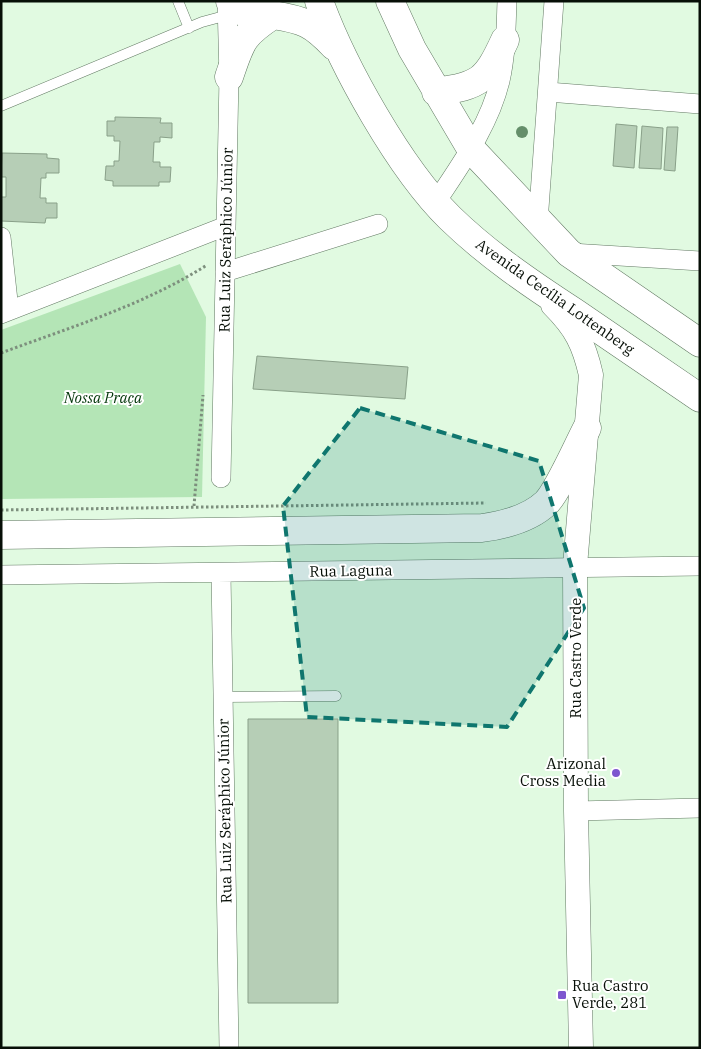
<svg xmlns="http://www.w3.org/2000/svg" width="701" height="1049" font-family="'IBM Plex Serif',serif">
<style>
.green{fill:#b4e5b6}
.building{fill:#b6ceb6;stroke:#89a089}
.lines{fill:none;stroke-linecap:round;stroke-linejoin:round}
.service-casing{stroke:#627963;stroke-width:11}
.minor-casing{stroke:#627963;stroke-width:20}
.tertiary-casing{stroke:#627963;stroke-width:25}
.secondary-casing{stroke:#627963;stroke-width:29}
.motorway-casing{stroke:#627963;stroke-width:29}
.path{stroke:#7d8f7d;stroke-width:3;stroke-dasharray:2.5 2.5;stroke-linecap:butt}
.service{stroke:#fff;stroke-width:10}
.minor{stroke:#fff;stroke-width:19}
.tertiary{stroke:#fff;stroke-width:24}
.secondary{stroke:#fff;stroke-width:28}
.motorway{stroke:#fff;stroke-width:28}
.tree{fill:#658e6a}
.marked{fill:#0f766e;fill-opacity:0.2;stroke:#0f766e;stroke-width:4;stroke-dasharray:10 6;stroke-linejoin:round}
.poi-dot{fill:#7e56cf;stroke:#fff;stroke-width:2}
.labels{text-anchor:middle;stroke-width:4;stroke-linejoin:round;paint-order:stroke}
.street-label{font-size:15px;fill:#070f07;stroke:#fff}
.park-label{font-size:15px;font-style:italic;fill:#003508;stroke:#fff}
.poi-label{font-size:15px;fill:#070f07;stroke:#fff;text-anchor:end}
</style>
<rect width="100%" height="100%" fill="#e1fae1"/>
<path class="green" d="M180,264L206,317L202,497L1,499V330Z"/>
<path class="building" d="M115,117L161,118L160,123H172V138L160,137V142H154L153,162H160V167H171L170,182H159V186H113V181L105,180L106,166H114V161H119L120,141H114V136H107V121H115Z
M616,124L637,126L634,168L613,166Z
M642,126L663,128L661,169L639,168Z
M667,127H678L675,171L664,170Z
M2,153L47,154V158L59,159V173H46V178H41L40,198H46V203H57V218H46L45,223L1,221V197H6V177H1Z
M257,356L408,367L405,399L253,389Z
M248,719H338V1003H248Z"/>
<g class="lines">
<defs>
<path id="service" d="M178,1L189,28
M1,106L202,22L228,15
M223,697L336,696"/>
<path id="minor" d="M548,92L700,104
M436,202C461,164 489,126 500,81C506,55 506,28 507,1
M538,222L554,1
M1,237L9,310
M571,253L700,261
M225,272L378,224
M1,314L226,226
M221,478L229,77L227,1
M221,574L229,1048
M1,575L700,566
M576,811L700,808"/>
<path id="tertiary" d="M553,305C576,328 584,344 591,375L575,566L576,811L581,1048"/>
<path id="secondary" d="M230,1L240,11L273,15
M319,1C343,67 400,169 450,218C487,254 531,284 574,312C616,341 658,369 700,398
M390,1L412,49L471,149L569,253L700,343
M229,77C241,42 241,36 273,15C304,20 312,23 334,46
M436,92C481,85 486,81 505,40"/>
<path id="motorway" d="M1,535L482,528C504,525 529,519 546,503C558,491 578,445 587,428"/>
</defs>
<use href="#service" class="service-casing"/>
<use href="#minor" class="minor-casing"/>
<use href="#tertiary" class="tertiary-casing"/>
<use href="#secondary" class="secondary-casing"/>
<use href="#motorway" class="motorway-casing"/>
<path class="path" d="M1,353C71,327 144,305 207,265
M194,506L203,395
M1,510L486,503"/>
<use href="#service" class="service"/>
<use href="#minor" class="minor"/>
<use href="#tertiary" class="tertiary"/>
<use href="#secondary" class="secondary"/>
<use href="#motorway" class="motorway"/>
</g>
<circle class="tree" cx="522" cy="132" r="6"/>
<path class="marked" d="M360,408L539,461L584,608L507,727L307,717L283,506Z"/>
<g class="poi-dot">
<circle cx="616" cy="773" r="5"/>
<rect x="557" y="990" width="10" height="10" rx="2.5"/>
</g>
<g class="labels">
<g class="street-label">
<text transform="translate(226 240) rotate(-89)" y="5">Rua Luiz Seráphico Júnior</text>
<text transform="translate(555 297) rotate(35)" y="5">Avenida Cecília Lottenberg</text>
<text transform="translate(351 571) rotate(-1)" y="5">Rua Laguna</text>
<text transform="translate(576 658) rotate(-90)" y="5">Rua Castro Verde</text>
<text transform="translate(225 811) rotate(-91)" y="5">Rua Luiz Seráphico Júnior</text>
</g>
<g class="park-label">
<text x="103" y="403">Nossa Praça</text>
</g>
<g class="poi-label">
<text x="606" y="769">Arizonal<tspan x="606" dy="17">Cross Media</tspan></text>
<text x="572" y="991" text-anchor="start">Rua Castro<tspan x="572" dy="17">Verde, 281</tspan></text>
</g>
</g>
<rect width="701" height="1049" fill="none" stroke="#070f07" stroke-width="5"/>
</svg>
